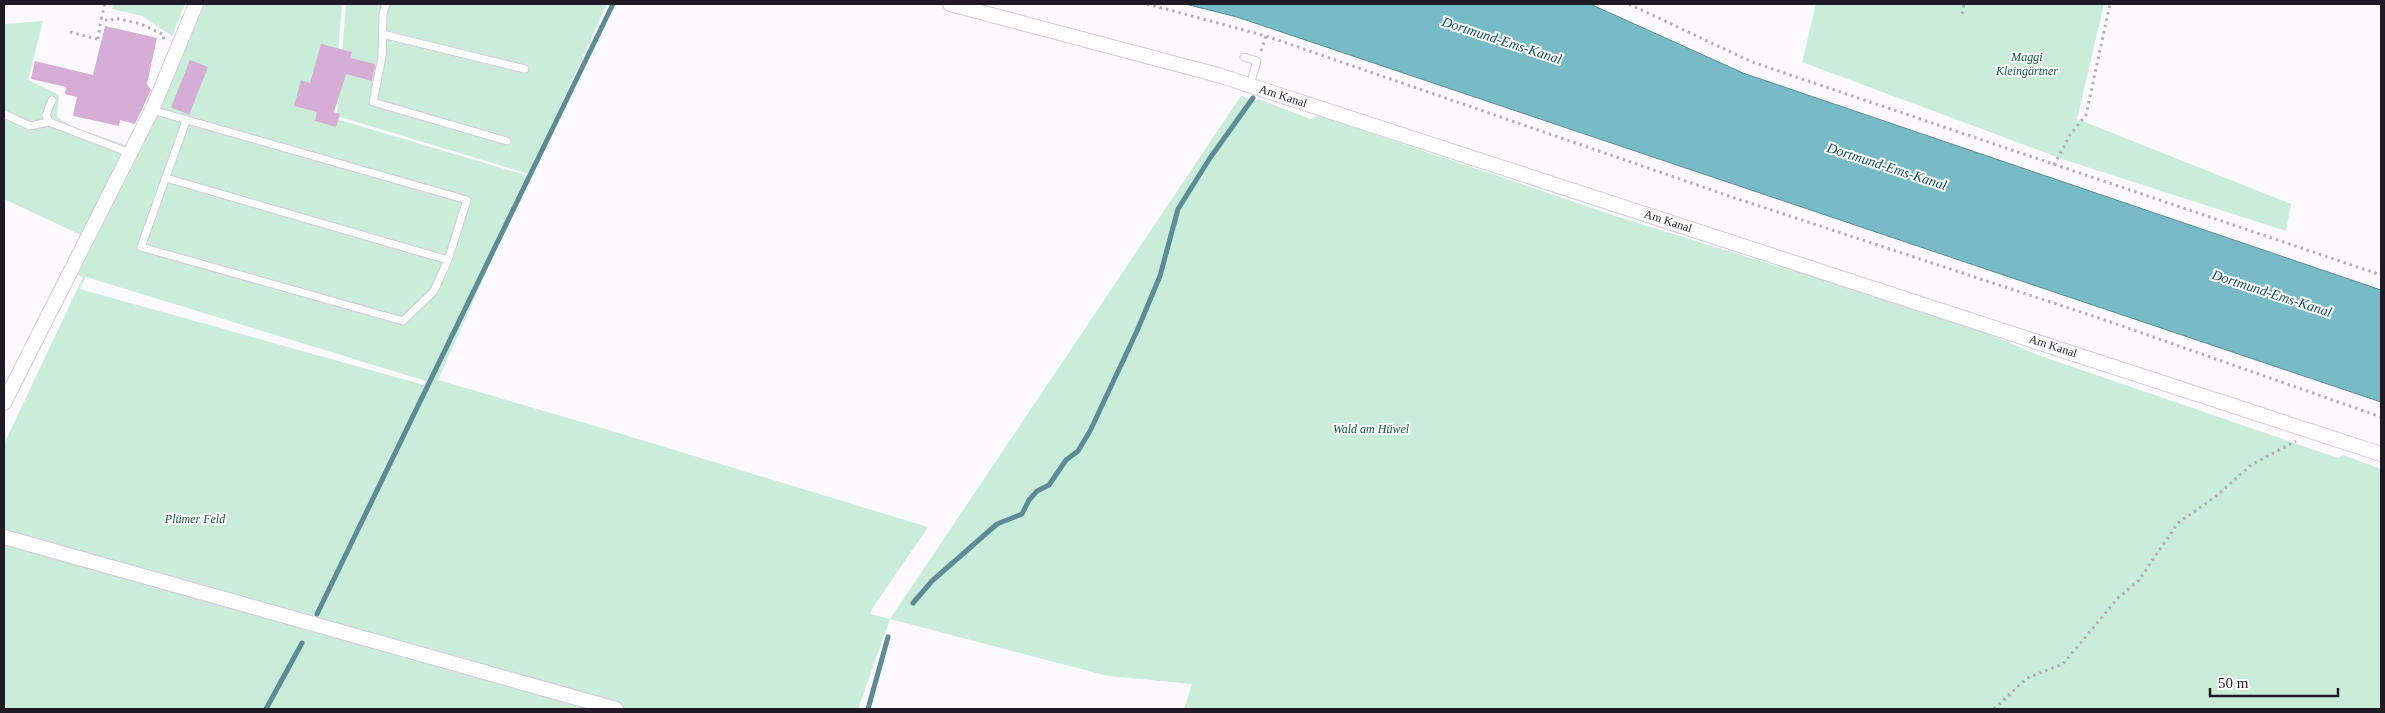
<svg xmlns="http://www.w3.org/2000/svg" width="2385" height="713" font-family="Georgia,serif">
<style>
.green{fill:#caedd9;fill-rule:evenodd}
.water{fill:#77bbc7;stroke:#5d8b96}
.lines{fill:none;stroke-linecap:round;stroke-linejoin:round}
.stream{stroke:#5d8b96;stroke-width:5}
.building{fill:#d6add5}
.service-casing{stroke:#d4c8e0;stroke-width:9}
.minor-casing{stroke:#d4c8e0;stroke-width:16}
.path{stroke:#b2afb5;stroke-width:3;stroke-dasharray:2.5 4;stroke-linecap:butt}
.service{stroke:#fff;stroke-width:7}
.minor{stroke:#fff;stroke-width:14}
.labels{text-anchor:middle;stroke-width:4;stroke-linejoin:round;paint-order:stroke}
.park-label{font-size:12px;font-style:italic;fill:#135539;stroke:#fff}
.street-label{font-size:12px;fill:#1f1a23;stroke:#fff}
.water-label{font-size:14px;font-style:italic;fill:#124e57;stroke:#fff}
</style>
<rect width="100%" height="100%" fill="#fcfaff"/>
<path class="green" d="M113,4H185L172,36L142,16L112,9Z
M199,4H342L333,118L529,176L438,380L599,427L928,527L872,609L871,614L890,619L1241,96L1256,101L1258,99L1311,119L1317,115L1628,220L1965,324L2038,355L2338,458L2343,455L2381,469V709H1184L1192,684L1108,676L890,619L858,709H4V444L83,277L69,272L85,237L4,199V24L43,21L28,80L59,95L57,117L72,127L135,148ZM86,277L426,381L424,385L80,289Z
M346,4H607L529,174L337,116Z
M1816,4H2104L2077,119L2291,204L2286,231L2065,160L1802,62Z"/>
<path class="water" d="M1185,4H1590L1743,73L2381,290V402L1237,17Z"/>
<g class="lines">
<path class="stream" d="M913,603L932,581L997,524L1022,514L1029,500L1037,491L1049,485L1066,460L1078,451L1090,431L1137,331L1160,276L1178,209L1210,158L1253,98
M317,614L613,4
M266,709L302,643
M868,709L888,637"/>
</g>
<path class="building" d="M105,26L157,38L147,84L151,90L135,124L120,120L119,126L73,116L77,97L65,94L66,87L31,79L35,61L93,75Z
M321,44L352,52L350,58L375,64L372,81L346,74L334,112L340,114L336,127L315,121L317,112L294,106L301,80L310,83Z
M190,60L208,67L189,115L171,107Z"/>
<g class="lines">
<defs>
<path id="service" d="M386,4L383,13L382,57L373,102L507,141
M382,34L525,69
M1244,57L1257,61L1250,85
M52,100L46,115L49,122L130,153
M152,110L467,200L448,260L434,291L403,321L141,247L186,121
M4,114L30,126L49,122
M166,178L448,260"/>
<path id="minor" d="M950,4L1218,75L2381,454
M4,403L152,110L196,4
M4,537L616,709"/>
</defs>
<use href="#service" class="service-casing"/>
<use href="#minor" class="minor-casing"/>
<path class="path" d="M105,4L101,19L110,21L115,18L141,24L164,35L163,41
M1147,4L1266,36L1732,197L2105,320L2381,417
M1629,4L1752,62L2381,275
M1962,14L1964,4
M70,32L97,39
M98,39L101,19
M1261,51L1266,36
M2054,165L2070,135L2086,115L2110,4
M1994,709L2027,678L2063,664L2117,599L2139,580L2178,523L2215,497L2251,465L2296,441"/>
<use href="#service" class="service"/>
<use href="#minor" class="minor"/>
</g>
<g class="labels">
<g class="park-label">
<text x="2027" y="61">Maggi<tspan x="2027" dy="14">Kleingärtner</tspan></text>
<text x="1371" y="433">Wald am Hüwel</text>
<text x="195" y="523">Plümer Feld</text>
</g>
<g class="street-label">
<text transform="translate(1283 96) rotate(18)" y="4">Am Kanal</text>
<text transform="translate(1668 221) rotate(18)" y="4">Am Kanal</text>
<text transform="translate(2053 346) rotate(18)" y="4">Am Kanal</text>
</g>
<g class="water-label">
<text transform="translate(1502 40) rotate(18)" y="5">Dortmund-Ems-Kanal</text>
<text transform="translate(1887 166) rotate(18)" y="5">Dortmund-Ems-Kanal</text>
<text transform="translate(2272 293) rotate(18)" y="5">Dortmund-Ems-Kanal</text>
</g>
</g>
<rect width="2385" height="713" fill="none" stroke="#1f1a23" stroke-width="10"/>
<path d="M2210 688v8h128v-8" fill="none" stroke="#1f1a23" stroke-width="2.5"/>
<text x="2218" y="688" font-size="15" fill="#1f1a23" stroke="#ffffff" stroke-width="4" paint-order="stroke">50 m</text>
</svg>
